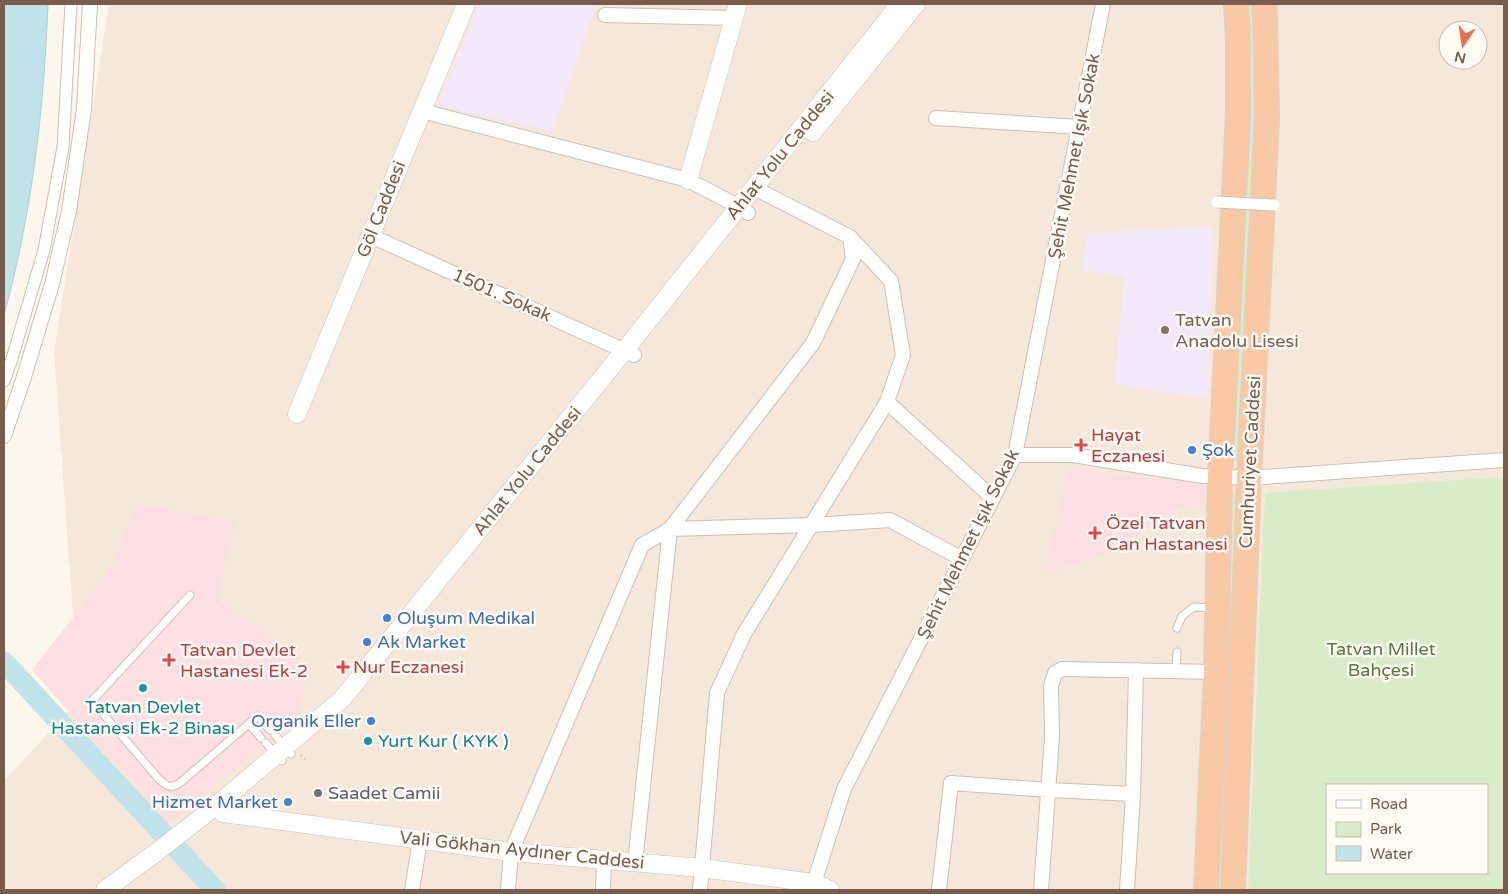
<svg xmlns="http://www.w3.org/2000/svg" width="1508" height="894" font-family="'Varela Round',sans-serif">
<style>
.residential{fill:#f5e8da;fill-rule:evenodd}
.education{fill:#f3e8fa}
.medical{fill:#fbdfe3}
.green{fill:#d8ecc9;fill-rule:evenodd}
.water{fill:#bfe3e8;stroke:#a5d3da}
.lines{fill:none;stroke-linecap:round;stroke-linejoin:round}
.river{stroke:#bfe3e8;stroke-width:21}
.service-casing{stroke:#d1beb0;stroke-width:9}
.pedestrian-casing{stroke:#d1beb0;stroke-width:13}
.minor-casing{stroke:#d1beb0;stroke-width:16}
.tertiary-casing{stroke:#d1beb0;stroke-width:19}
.trunk-casing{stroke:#dad1cd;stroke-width:26}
.path{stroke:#d9b8a5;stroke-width:2;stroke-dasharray:1 4;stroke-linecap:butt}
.service{stroke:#fff;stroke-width:7}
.pedestrian{stroke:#fff;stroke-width:11}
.minor{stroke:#fff;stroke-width:14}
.tertiary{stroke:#fff;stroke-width:18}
.trunk{stroke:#f9c8a4;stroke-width:24}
.pedestrian-bridge-casing{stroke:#d1beb0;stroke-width:13;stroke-linecap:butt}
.pedestrian-bridge{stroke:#fff;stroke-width:11}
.education-dot{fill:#8d6e63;stroke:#fffaf3;stroke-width:2}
.health-dot{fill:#e0444e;stroke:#fffaf3;stroke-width:2}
.shop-dot{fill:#3f7fe0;stroke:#fffaf3;stroke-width:2}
.culture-dot{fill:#0f9aa8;stroke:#fffaf3;stroke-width:2}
.worship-dot{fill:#6b7280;stroke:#fffaf3;stroke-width:2}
.labels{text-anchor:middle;stroke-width:5;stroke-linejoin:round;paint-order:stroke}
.street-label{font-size:18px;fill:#7a5c4d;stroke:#fffaf3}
.education-label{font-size:18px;fill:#785e54;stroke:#fffaf3;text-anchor:start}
.health-label{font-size:18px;fill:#be3a42;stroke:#fffaf3;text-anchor:start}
.shop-label{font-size:18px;fill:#366cbe;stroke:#fffaf3;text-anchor:start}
.park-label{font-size:18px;fill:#537a41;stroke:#fffaf3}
.culture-label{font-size:18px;fill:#0d838f;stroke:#fffaf3}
.worship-label{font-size:18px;fill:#5b616d;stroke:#fffaf3;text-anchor:start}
</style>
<rect width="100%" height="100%" fill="#fdf6ec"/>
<path class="residential" d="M109,4H1504V890H4V781L79,700L54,352ZM1448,30H1478V60H1448ZM1327,785H1487V873H1327Z"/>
<path class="education" d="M479,4H596L553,131L438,106Z
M1213,227L1208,399L1115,384L1124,276L1082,270L1088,233Z"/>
<path class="medical" d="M1068,469L1206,484L1204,503L1188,506L1173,512L1102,555L1084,562L1056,570L1045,571Z
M137,504L235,522L217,598L295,654L303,667L305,681L300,714L170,825L32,670L112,568Z"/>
<path class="green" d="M1246,4H1253L1257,92L1240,461H1234L1248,91Z
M1504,477V890H1248L1265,493ZM1327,785H1487V873H1327Z
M1231,492H1237L1221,890H1214Z"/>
<path class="water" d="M4,4H48C44,109 32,213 4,315Z"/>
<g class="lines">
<path class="river" d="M4,662L215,890"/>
<defs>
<path id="service" d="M190,595L92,701L158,778C166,786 171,790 181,782L258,716L270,730
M1177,628L1182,616L1194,607L1215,608
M1176,671L1177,652
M249,724L261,738
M275,735L291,754
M266,743L282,761"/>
<path id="pedestrian" d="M4,381L11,362L44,250L63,147L71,4"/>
<path id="minor" d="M605,15L735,18
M422,111L688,180L738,206L748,213
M936,118L1080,127
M371,236L634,355
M887,402L993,498
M4,436L23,380L52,284L69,211L84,109L90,4
M1015,455H1073L1202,476L1249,478L1504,460
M635,863L670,529L812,525L890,520L962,559
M412,890L420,840
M508,890L511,852L642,545L670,529L813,343L853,259L850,237
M603,890L604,860
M700,890L717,693L744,634L887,402L903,355L891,281L850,237L764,193L754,186
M814,890V883L844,789L1015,455L1103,4
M939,890L951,783L1049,790L1133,794
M1041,890L1052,737L1051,686L1055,673L1062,669L1216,672
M1127,890L1133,794L1136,670"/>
<path id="tertiary" d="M813,132L916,4
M688,180L738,4
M297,414L466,4
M217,805L223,813L511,852L702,868L814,883L830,890
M105,890L158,851L217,805L342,699L624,351L900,4"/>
<path id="trunk" d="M1206,890L1216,672L1220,477L1238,115V36L1236,4
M1233,890L1249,478L1267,119L1265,14L1264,4"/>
</defs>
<use href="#service" class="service-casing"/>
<use href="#pedestrian" class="pedestrian-casing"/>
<use href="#minor" class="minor-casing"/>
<use href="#tertiary" class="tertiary-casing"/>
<use href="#trunk" class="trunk-casing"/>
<path class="path" d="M301,755L306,761"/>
<use href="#service" class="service"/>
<use href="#pedestrian" class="pedestrian"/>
<use href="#minor" class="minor"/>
<use href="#tertiary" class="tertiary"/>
<use href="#trunk" class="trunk"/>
<defs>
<path id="pedestrian-bridge" d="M1217,202L1274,205"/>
</defs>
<use href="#pedestrian-bridge" class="pedestrian-bridge-casing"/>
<use href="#pedestrian-bridge" class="pedestrian-bridge"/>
</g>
<circle class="education-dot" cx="1165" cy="330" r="5"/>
<g class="health-dot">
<path d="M1078.5 437.5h5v5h5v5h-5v5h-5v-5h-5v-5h5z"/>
<path d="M1092.5 525.5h5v5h5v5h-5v5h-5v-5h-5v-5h5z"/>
<path d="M166.5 652.5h5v5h5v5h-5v5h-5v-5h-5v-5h5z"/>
<path d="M340.5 659.5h5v5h5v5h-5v5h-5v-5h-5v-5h5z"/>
</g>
<g class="shop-dot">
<circle cx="1192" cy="450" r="5"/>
<circle cx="387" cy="618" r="5"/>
<circle cx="367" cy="642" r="5"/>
<circle cx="371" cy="721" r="5"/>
<circle cx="288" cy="802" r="5"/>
</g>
<g class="culture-dot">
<circle cx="143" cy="688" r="5"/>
<circle cx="368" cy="741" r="5"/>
</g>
<circle class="worship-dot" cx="318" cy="793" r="5"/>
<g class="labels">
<g class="street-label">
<text transform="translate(780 155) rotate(-51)" y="6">Ahlat Yolu Caddesi</text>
<text transform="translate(1074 156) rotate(-79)" y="6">Şehit Mehmet Işık Sokak</text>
<text transform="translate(381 209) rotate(-68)" y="6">Göl Caddesi</text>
<text transform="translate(502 295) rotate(24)" y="6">1501. Sokak</text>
<text transform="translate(1250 462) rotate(-87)" y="6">Cumhuriyet Caddesi</text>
<text transform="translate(527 471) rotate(-51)" y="6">Ahlat Yolu Caddesi</text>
<text transform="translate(968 544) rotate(-64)" y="6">Şehit Mehmet Işık Sokak</text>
<text transform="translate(522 850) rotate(6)" y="6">Vali Gökhan Aydıner Caddesi</text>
</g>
<g class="education-label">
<text x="1175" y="326">Tatvan<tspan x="1175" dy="21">Anadolu Lisesi</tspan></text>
</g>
<g class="health-label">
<text x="1091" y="441">Hayat<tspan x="1091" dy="21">Eczanesi</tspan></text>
<text x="1106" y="529">Özel Tatvan<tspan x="1106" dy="21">Can Hastanesi</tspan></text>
<text x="180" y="656">Tatvan Devlet<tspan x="180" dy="21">Hastanesi Ek-2</tspan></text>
<text x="353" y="673">Nur Eczanesi</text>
</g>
<g class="shop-label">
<text x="1202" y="456">Şok</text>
<text x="397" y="624">Oluşum Medikal</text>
<text x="377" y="648">Ak Market</text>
<text x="361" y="727" text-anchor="end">Organik Eller</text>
<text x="278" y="808" text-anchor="end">Hizmet Market</text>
</g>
<g class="park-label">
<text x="1381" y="655">Tatvan Millet<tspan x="1381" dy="21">Bahçesi</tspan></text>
</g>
<g class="culture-label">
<text x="143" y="713">Tatvan Devlet<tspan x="143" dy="21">Hastanesi Ek-2 Binası</tspan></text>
<text x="378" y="747" text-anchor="start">Yurt Kur ( KYK )</text>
</g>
<g class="worship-label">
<text x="328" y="799">Saadet Camii</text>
</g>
</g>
<rect width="1508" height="894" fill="none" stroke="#7a5c4d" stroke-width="10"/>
<rect x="1326" y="784" width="162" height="90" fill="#fffaf3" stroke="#cabbb1"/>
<rect x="1336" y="800" width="25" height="8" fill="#ffffff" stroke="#cabbb1"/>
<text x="1370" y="809" font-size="15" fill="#7a5c4d">Road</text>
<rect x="1336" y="822" width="25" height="15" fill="#d8ecc9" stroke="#cabbb1"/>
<text x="1370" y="834" font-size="15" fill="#7a5c4d">Park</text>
<rect x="1336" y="846" width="25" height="15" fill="#bfe3e8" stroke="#cabbb1"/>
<text x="1370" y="859" font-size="15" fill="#7a5c4d">Water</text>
<g transform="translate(1463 45) rotate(193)"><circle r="24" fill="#fffaf3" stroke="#cabbb1"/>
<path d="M0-4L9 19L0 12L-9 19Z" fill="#e76f51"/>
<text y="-8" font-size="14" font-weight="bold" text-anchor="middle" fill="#7a5c4d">N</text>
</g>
</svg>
